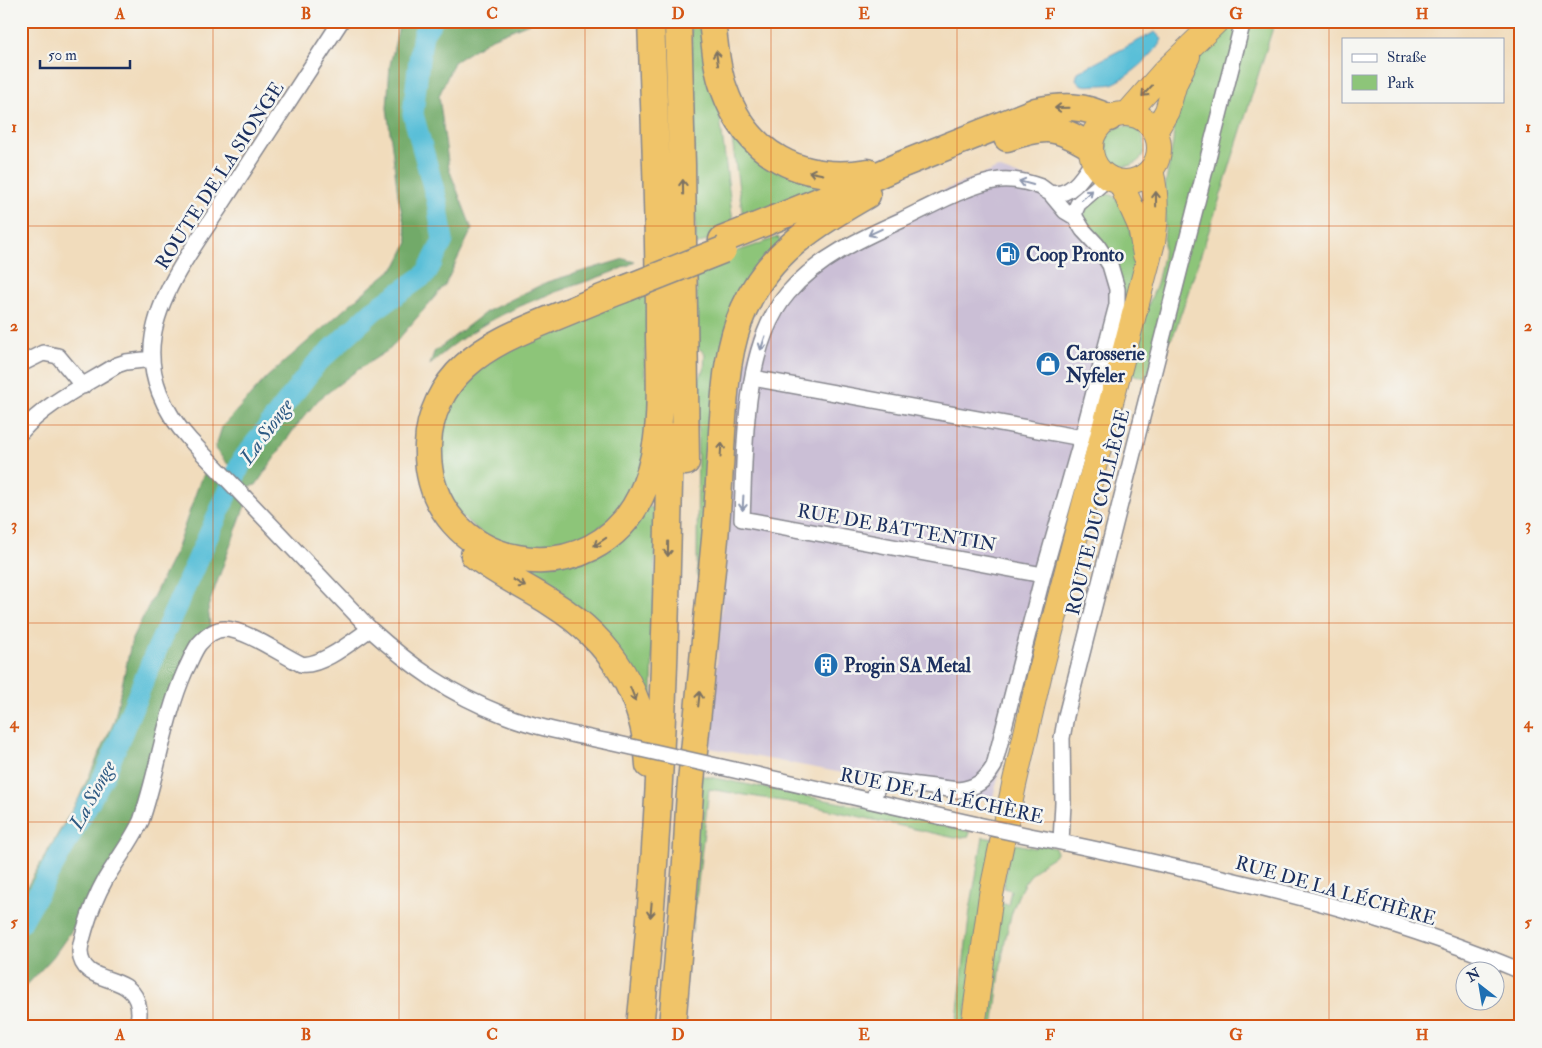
<svg xmlns="http://www.w3.org/2000/svg" width="1542" height="1048" font-family="'IM FELL Double Pica',serif">
<style>
.industrial{fill:#cbbfd6}
.green{fill:#8dc579;stroke:#547a6c}
.forest{fill:#72aa69;stroke:#466c64}
.water{fill:#5abfd8;stroke:#3a779b}
.lines{fill:none;stroke-linecap:round;stroke-linejoin:round}
.river{stroke:#5abfd8;stroke-width:21}
.minor-casing{stroke:#86868d;stroke-width:18}
.trunk-casing{stroke:#86868d;stroke-width:26}
.motorway-casing{stroke:#86868d;stroke-width:29}
.minor{stroke:#fff;stroke-width:15}
.trunk{stroke:#f0c469;stroke-width:24}
.motorway{stroke:#f0c469;stroke-width:26}
.minor-bridge-casing{stroke:#86868d;stroke-width:18;stroke-linecap:butt}
.motorway-bridge-casing{stroke:#86868d;stroke-width:29;stroke-linecap:butt}
.minor-bridge{stroke:#fff;stroke-width:15}
.motorway-bridge{stroke:#f0c469;stroke-width:26}
.oneway{stroke:#7b7263}
.oneway2{stroke:#8d97ae}
.grid{fill:none;stroke:#d45514;stroke-width:1;stroke-opacity:0.55}
.labels{text-anchor:middle;stroke-width:5;stroke-linejoin:round;paint-order:stroke}
.street-label{font-size:19px;fill:#1b2f5e;stroke:#f6f6f2}
.poi-label{font-size:19px;font-weight:bold;fill:#1b2f5e;stroke:#f6f6f2;text-anchor:start}
.water-label{font-size:20px;font-style:italic;fill:#2e5a83;stroke:#f6f6f2}
.neatline{fill:none;stroke:#d45514;stroke-width:2}
.grid-label{font-size:16px;text-anchor:middle;font-weight:bold;fill:#d45514}
</style>
<rect width="100%" height="100%" fill="#f6f6f2"/>
<filter id="ink" filterUnits="userSpaceOnUse"><feTurbulence type="fractalNoise" baseFrequency=".02" numOctaves="2"/><feDisplacementMap in="SourceGraphic" scale="10" xChannelSelector="R" yChannelSelector="G"/><feConvolveMatrix kernelMatrix="1 2 1 2 8 2 1 2 1" color-interpolation-filters="sRGB"/></filter>
<filter id="wash" filterUnits="userSpaceOnUse"><feTurbulence type="fractalNoise" baseFrequency=".0096" numOctaves="4" result="noise"/><feDisplacementMap in="SourceGraphic" scale="20" xChannelSelector="R" yChannelSelector="G"/><feGaussianBlur stdDeviation="1.12" result="paint"/><feColorMatrix in="noise" values="0 0 0 0 0 0 0 0 0 0 0 0 0 0 0 0 0 1.4 0 .05"/><feComposite in="paint" operator="in"/></filter>
<g filter="url(#wash)">
<rect width="100%" height="100%" fill="#f1dcbc"/>
<path class="industrial" d="M998,168L1104,207L1130,278L992,801L710,748L740,385L755,330L783,285L798,267L915,202Z"/>
<path class="green" d="M691,21H708L733,222L731,230L696,245Z
M1235,21H1275L1218,204L1174,334L1171,339L1169,340L1145,378L1129,373L1147,308L1157,284L1163,256L1165,228V187L1173,142L1175,113L1186,78L1202,54L1216,36Z
M729,118L736,126L843,181L745,220L743,217Z
M1105 146a20 20 0 1 1 40 0a20 20 0 1 1-40 0Z
M1103,194L1112,195L1121,203L1136,246L1135,270L1126,306L1122,305L1084,221C1084,206 1088,200 1103,194Z
M778,237L783,245L753,282L705,578L697,577L698,378L704,371L705,353L698,348L696,265C723,255 751,248 778,237Z
M650,283L651,348L645,350V376L651,379L648,450L626,508L568,550L495,544L455,511L437,466L447,401L488,358Z
M644,505L656,509L651,733L638,693L483,551L537,566Z
M699,775L877,810L970,832L969,836L955,838L812,806L709,789L692,933Z
M983,837L994,839L964,1027H956L970,910Z
M1011,843L1035,848L1037,843L1055,848L1057,852C1054,858 1047,860 1042,864C1036,869 1028,877 1024,884C1003,920 999,985 993,1027H983L1000,903L1008,905L1011,890L1003,888Z"/>
<path class="forest" d="M400,21H534L492,38L454,62L439,96L449,169L472,229L445,285L390,349L356,371L318,400L294,429L256,485L247,487L215,449L222,427L266,378L363,293L396,266L408,242L398,195L387,108L390,65Z
M624,259L635,262C613,273 590,280 567,288C517,305 468,328 430,365L434,352L486,312L547,282Z
M211,463L247,500L208,607L211,633L198,645L146,806L98,893L53,957L24,988L21,989V897L79,798L114,722L132,639L175,553L200,481Z"/>
<path class="water" d="M1155,32L1162,39C1155,55 1129,77 1112,84C1108,85 1101,85 1096,85C1087,86 1081,87 1076,79L1078,72Z"/>
<g class="lines">
<path class="river" d="M21,923L105,774L154,656L243,459L316,364L373,311L426,274L443,241L437,201L413,114L419,60L423,34L432,21"/>
</g>
</g>
<g filter="url(#ink)">
<g class="lines">
<defs>
<path id="minor" d="M341,21C303,80 265,138 227,196C201,237 160,288 153,337C147,376 164,412 190,440L370,629C412,667 450,694 504,715C539,729 577,735 614,743
M1093,161C1084,175 1071,198 1050,193C1047,192 1044,189 1041,187C1028,182 1013,179 1000,180C972,183 929,207 902,220C862,238 818,258 788,293C742,346 745,452 742,519L1043,575L1082,438L1117,305V289L1110,265L1097,245L1083,230L1075,217V211L1078,204L1108,178
M1050,193L1065,211L1075,217
M21,364L43,353L58,356L83,386
M753,378L1082,438
M21,432C46,403 85,385 117,365L126,362L152,359
M721,767L978,825
M873,801L877,787L885,781L958,790C976,788 985,781 994,766L1043,575
M1030,836C1078,845 1126,856 1174,867C1292,893 1409,924 1521,971
M1061,842L1063,803L1062,738L1066,716L1243,21
M136,1027C140,1018 140,1010 137,1001C127,972 82,986 80,952C80,944 83,937 85,929C90,912 96,896 105,880C117,860 131,842 141,821C158,772 164,719 185,671C190,662 193,652 199,644C206,636 214,629 225,629C247,630 280,654 301,664C320,668 354,640 370,629"/>
<path id="trunk" d="M1091 148a34 34 0 1 1 68 0a34 34 0 1 1-68 0Z
M1127,114L1164,72L1217,21
M1155,132L1167,111L1175,83L1188,56
M1120,182L1140,226L1145,255
M973,1027L991,895L1014,785L1039,677L1153,242C1157,218 1157,194 1151,170"/>
<path id="motorway" d="M678,21L682,165L686,462
M712,21C715,44 716,68 724,89C747,155 801,183 868,172
M1007,138C1046,125 1055,125 1090,146
M722,240L836,194L898,166L1036,111C1063,105 1085,105 1109,118
M627,288C601,298 575,309 548,320C519,332 489,344 465,366C443,386 429,414 428,445C423,573 599,605 645,486C665,436 659,382 659,329C659,226 655,124 651,21
M474,555C498,574 527,587 553,604C612,641 645,695 649,765
M640,1027C661,830 666,633 670,436
M672,1027C676,976 681,925 685,875C688,840 688,806 692,772C699,694 708,617 715,539C718,503 720,468 722,432C725,390 727,347 744,309C769,252 815,225 867,195"/>
</defs>
<use href="#minor" class="minor-casing"/>
<use href="#trunk" class="trunk-casing"/>
<use href="#motorway" class="motorway-casing"/>
<use href="#minor" class="minor"/>
<use href="#trunk" class="trunk"/>
<use href="#motorway" class="motorway"/>
<defs>
<path id="minor-bridge" d="M614,743L721,767
M978,825L1030,836"/>
<path id="motorway-bridge" d="M627,288L723,250"/>
</defs>
<use href="#minor-bridge" class="minor-bridge-casing"/>
<use href="#motorway-bridge" class="motorway-bridge-casing"/>
<use href="#minor-bridge" class="minor-bridge"/>
<use href="#motorway-bridge" class="motorway-bridge"/>
</g>
<defs><path id="oneway-shaft" d="M-6 0H5M1.5-3L5.5 0L1.5 3" fill="none" stroke-width="1.6" stroke-linecap="round" stroke-linejoin="round" transform="scale(1.25)"/></defs>
<g class="oneway">
<use href="#oneway-shaft" transform="translate(717 58) rotate(-98)"/>
<use href="#oneway-shaft" transform="translate(1147 91) rotate(133)"/>
<use href="#oneway-shaft" transform="translate(1062 108) rotate(179)"/>
<use href="#oneway-shaft" transform="translate(816 173) rotate(-169)"/>
<use href="#oneway-shaft" transform="translate(683 187) rotate(-91)"/>
<use href="#oneway-shaft" transform="translate(1156 199) rotate(-91)"/>
<use href="#oneway-shaft" transform="translate(721 450) rotate(-86)"/>
<use href="#oneway-shaft" transform="translate(600 542) rotate(146)"/>
<use href="#oneway-shaft" transform="translate(668 549) rotate(91)"/>
<use href="#oneway-shaft" transform="translate(519 583) rotate(31)"/>
<use href="#oneway-shaft" transform="translate(633 694) rotate(68)"/>
<use href="#oneway-shaft" transform="translate(699 699) rotate(-84)"/>
<use href="#oneway-shaft" transform="translate(651 910) rotate(95)"/>
</g>
<g class="oneway2">
<use href="#oneway-shaft" transform="translate(1026 183) rotate(-165)"/>
<use href="#oneway-shaft" transform="translate(1087 195) rotate(-42)"/>
<use href="#oneway-shaft" transform="translate(875 232) rotate(155)"/>
<use href="#oneway-shaft" transform="translate(763 343) rotate(109)"/>
<use href="#oneway-shaft" transform="translate(743 503) rotate(93)"/>
</g>
</g>
<path class="grid" d="M213,21V1027M399,21V1027M585,21V1027M771,21V1027M957,21V1027M1143,21V1027M1329,21V1027M21,226H1521M21,425H1521M21,623H1521M21,822H1521"/>
<defs>
<symbol id="fuel-disc" viewBox="-11 -11 22 22"><circle r="9.5" fill="#1f6fb2" stroke="#f6f6f2"/><path d="M-5.5-6h7V0h2V4h1.3V-2.5L3-4.5l.8-.8L6-3V5H2.5V1h-1V6h-7ZM-4.2-4.7v3.2H.2V-4.7Z" fill="#fff"/></symbol>
<symbol id="shop-disc" viewBox="-11 -11 22 22"><circle r="9.5" fill="#1f6fb2" stroke="#f6f6f2"/><path d="M-5-2.5h2.3a2.7 3.5 0 0 1 5.4 0H5L5.5 6h-11ZM-1.5-2.5h3a1.5 2.3 0 0 0-3 0Z" fill="#fff"/></symbol>
<symbol id="building-disc" viewBox="-11 -11 22 22"><circle r="9.5" fill="#1f6fb2" stroke="#f6f6f2"/><path d="M-4-6H4V6H1V3H-1V6H-4ZM-2.5-4.3h1.7v1.8h-1.7ZM.8-4.3h1.7v1.8H.8ZM-2.5-1h1.7V.8h-1.7ZM.8-1h1.7V.8H.8Z" fill="#fff"/></symbol>
</defs>
<g fill-rule="evenodd">
<use href="#fuel-disc" x="994" y="240" width="28" height="28"/>
<use href="#shop-disc" x="1034" y="350" width="28" height="28"/>
<use href="#building-disc" x="812" y="651" width="28" height="28"/>
</g>
<g class="labels">
<g class="street-label">
<text transform="translate(219 175) rotate(-57)" y="7">ROUTE DE LA SIONGE</text>
<text transform="translate(1097 512) rotate(-76)" y="7">ROUTE DU COLLÈGE</text>
<text transform="translate(897 527) rotate(10)" y="7">RUE DE BATTENTIN</text>
<text transform="translate(942 795) rotate(12)" y="7">RUE DE LA LÉCHÈRE</text>
<text transform="translate(1336 890) rotate(16)" y="7">RUE DE LA LÉCHÈRE</text>
</g>
<g class="poi-label">
<text x="1026" y="261">Coop Pronto</text>
<text x="1066" y="360">Carosserie<tspan x="1066" dy="22">Nyfeler</tspan></text>
<text x="844" y="672">Progin SA Metal</text>
</g>
<g class="water-label">
<text transform="translate(266 431) rotate(-54)" y="7">La Sionge</text>
<text transform="translate(92 795) rotate(-62)" y="7">La Sionge</text>
</g>
</g>
<rect width="1542" height="1048" fill="none" stroke="#f6f6f2" stroke-width="55"/>
<rect x="1342" y="38" width="162" height="65" fill="#f6f6f2" stroke="#9ea6b7"/>
<rect x="1352" y="54" width="25" height="8" fill="#ffffff" stroke="#9ea6b7"/>
<text x="1387" y="62" font-size="15" fill="#1b2f5e">Straße</text>
<rect x="1352" y="75" width="25" height="15" fill="#8dc579" stroke="#9ea6b7"/>
<text x="1387" y="88" font-size="15" fill="#1b2f5e">Park</text>
<g transform="translate(1480 986) rotate(329)"><circle r="24" fill="#f6f6f2" stroke="#9ea6b7"/>
<path d="M0-4L9 19L0 12L-9 19Z" fill="#1f6fb2"/>
<text y="-8" font-size="14" font-weight="bold" text-anchor="middle" fill="#1b2f5e">N</text>
</g>
<path d="M40 60v8h90v-8" fill="none" stroke="#1b2f5e" stroke-width="2.5"/>
<text x="48" y="60" font-size="15" fill="#1b2f5e" stroke="#f6f6f2" stroke-width="4" paint-order="stroke">50 m</text>
<rect x="28" y="28" width="1486" height="992" class="neatline"/>
<g class="grid-label">
<text x="120" y="19">A</text>
<text x="306" y="19">B</text>
<text x="492" y="19">C</text>
<text x="678" y="19">D</text>
<text x="864" y="19">E</text>
<text x="1050" y="19">F</text>
<text x="1236" y="19">G</text>
<text x="1422" y="19">H</text>
<text x="14" y="132">1</text>
<text x="1528" y="132">1</text>
<text x="14" y="331">2</text>
<text x="1528" y="331">2</text>
<text x="14" y="530">3</text>
<text x="1528" y="530">3</text>
<text x="14" y="728">4</text>
<text x="1528" y="728">4</text>
<text x="14" y="927">5</text>
<text x="1528" y="927">5</text>
<text x="120" y="1040">A</text>
<text x="306" y="1040">B</text>
<text x="492" y="1040">C</text>
<text x="678" y="1040">D</text>
<text x="864" y="1040">E</text>
<text x="1050" y="1040">F</text>
<text x="1236" y="1040">G</text>
<text x="1422" y="1040">H</text>
</g>
</svg>
